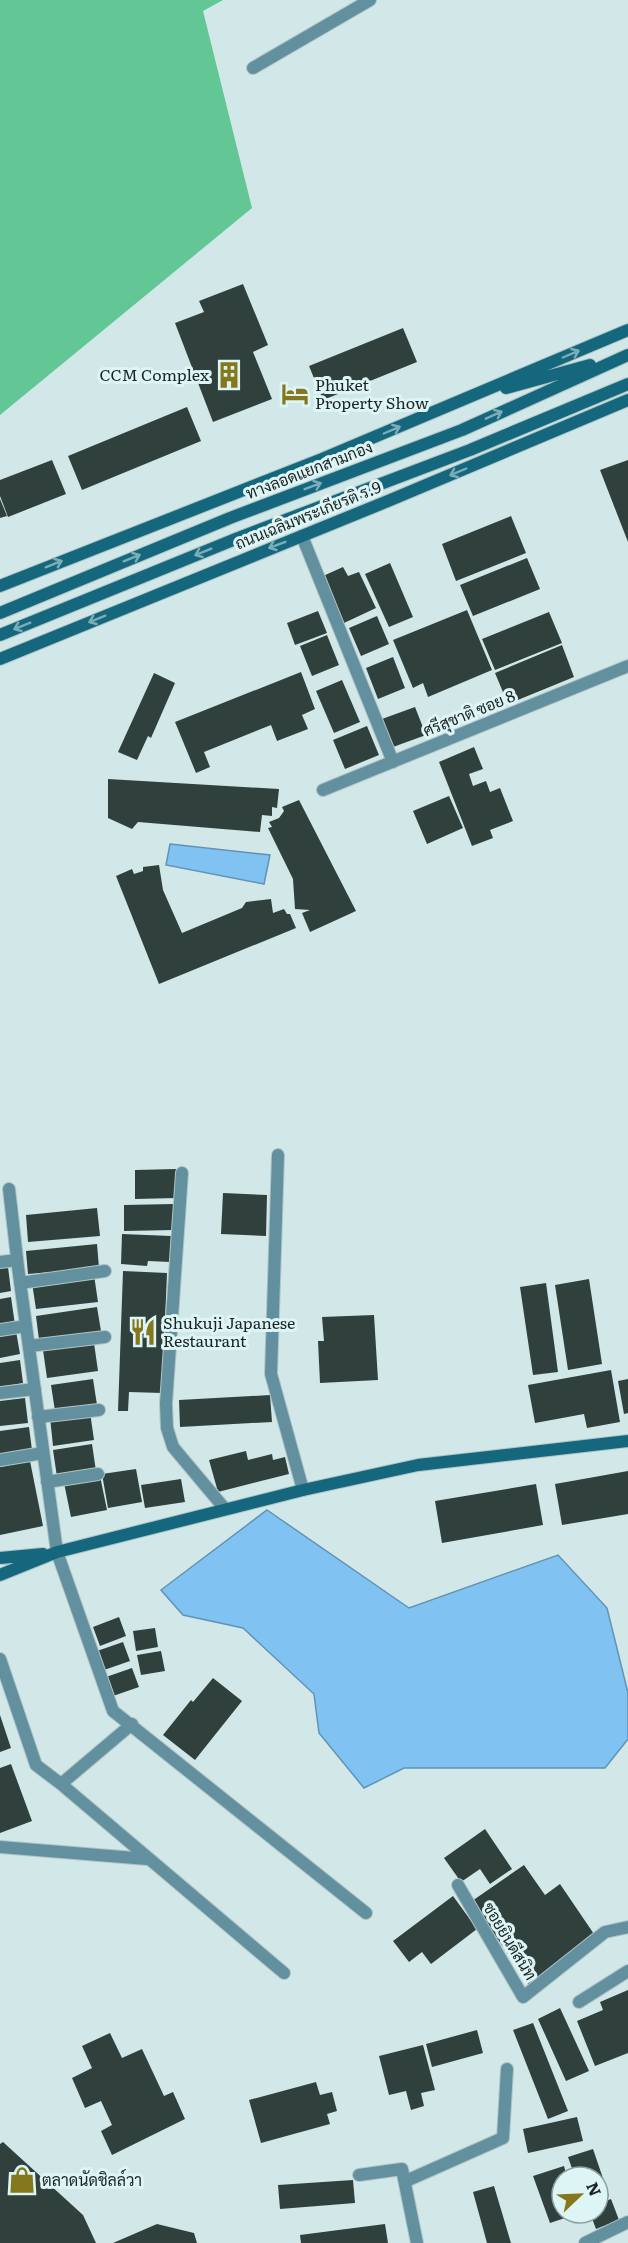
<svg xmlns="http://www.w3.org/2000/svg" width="628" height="2243" font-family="Literata,Sarabun,serif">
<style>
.forest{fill:#63c695}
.water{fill:#80c3f2;stroke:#6293b4;stroke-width:1.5}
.building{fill:#30413d}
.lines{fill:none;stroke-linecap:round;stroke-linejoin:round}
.street-casing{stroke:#b0c4c5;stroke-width:14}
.secondary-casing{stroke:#b0c4c5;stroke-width:14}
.street{stroke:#63909e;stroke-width:12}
.secondary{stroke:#14677c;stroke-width:12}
.oneway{stroke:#79aeb9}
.labels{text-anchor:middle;stroke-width:6;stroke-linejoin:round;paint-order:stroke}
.poi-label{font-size:16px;fill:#1b2324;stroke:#def5f6;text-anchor:start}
.street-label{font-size:16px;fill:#1b2324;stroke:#def5f6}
</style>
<rect width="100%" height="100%" fill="#d1e7e8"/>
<path class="forest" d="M0,0H223L203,11L252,208L0,415Z"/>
<path class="water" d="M170,844L270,855L264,884L166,865Z
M267,1510L409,1608L558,1555L607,1608L628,1693V1739L605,1768H404L364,1788L319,1733L314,1694L243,1628L183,1615L161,1590Z"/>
<path class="building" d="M243,284L268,345L253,352L272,399L213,422L175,323L204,312L199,301Z
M403,328L417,362L323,400L309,366Z
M187,407L201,441L82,490L68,456Z
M52,460L66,494L8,517L0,496V480Z
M628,460V542L600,470Z
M0,499L7,516L0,518Z
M511,516L526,553L456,581L442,544Z
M527,558L540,589L473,616L460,585Z
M390,563L413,617L389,627L365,574Z
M343,567L348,576L359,572L376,608L344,623L323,576Z
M467,610L492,670L428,697L423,683L413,688L393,640Z
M318,611L327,633L295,645L287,623Z
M549,612L562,643L495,670L482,639Z
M377,616L389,644L361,656L349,628Z
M327,635L339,665L312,676L300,646Z
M562,645L574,677L508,704L495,673Z
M393,657L405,688L378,699L366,668Z
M301,672L315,709L302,715L308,729L277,741L271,725L204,752L210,767L196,773L175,722Z
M154,673L175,683L151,738L148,736L137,760L118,752Z
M342,680L360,722L334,733L316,691Z
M415,707L426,735L393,747L382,719Z
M367,726L379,755L345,769L333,740Z
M474,747L483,769L469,774L473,786L486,781L490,792L500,788L513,821L490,830L493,838L472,846L439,762Z
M108,779L279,789L277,808L272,807V816L262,815L260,832L138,822L132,829L108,818Z
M449,796L463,828L427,844L413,811Z
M299,800L356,911L310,932L302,913L310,910L295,909L293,879L268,828L272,827L269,822L279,818L284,811L282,807Z
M159,865L163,890L182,933L242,908L246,902L271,899L273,913L284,909L287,914H290L296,928L159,984L116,876L132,869L134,874L143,871V867Z
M176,1169L177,1198L135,1199V1170Z
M223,1193L267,1195L266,1236L221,1234Z
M174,1204V1230L124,1231V1205Z
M97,1208L100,1236L28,1242L26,1215Z
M122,1234L171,1236L170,1262L148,1261L147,1266L121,1264Z
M97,1244L99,1268L28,1274L26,1251Z
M8,1267L11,1291L0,1293V1268Z
M123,1271L167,1273L162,1393L129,1392L128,1411H118Z
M94,1275L98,1302L36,1309L32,1283Z
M589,1279L602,1364L568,1370L555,1285Z
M546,1283L558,1372L533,1375L520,1287Z
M11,1297L15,1325L0,1327V1299Z
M97,1307L101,1331L39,1340L36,1316Z
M374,1315L378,1380L320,1383L318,1341H324L322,1317Z
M16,1331L20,1354L0,1358V1333Z
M94,1343L98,1371L47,1378L43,1350Z
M20,1360L23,1383L0,1387V1363Z
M611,1370L620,1422L587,1428L584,1414L535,1423L528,1385Z
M93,1379L97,1405L55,1411L51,1385Z
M628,1379V1413L624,1414L618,1381Z
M270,1395L272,1422L180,1427L179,1400Z
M25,1398L28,1423L0,1426V1401Z
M90,1412L94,1440L53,1446L50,1417Z
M29,1427L32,1450L0,1454V1431Z
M92,1444L96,1471L57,1477L53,1450Z
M246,1451L248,1460L272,1454L273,1460L285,1457L289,1474L218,1492L209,1460Z
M30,1461L43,1526L0,1535V1467Z
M136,1469L142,1502L108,1508L102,1474Z
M628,1471V1514L562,1525L555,1484Z
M100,1476L107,1510L71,1517L64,1483Z
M181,1479L185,1502L145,1508L141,1485Z
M536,1484L543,1525L442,1543L435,1501Z
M119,1617L126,1636L100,1646L93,1627Z
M155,1628L158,1647L136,1651L133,1631Z
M123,1642L130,1661L104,1670L97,1651Z
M161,1651L165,1671L141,1675L137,1655Z
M132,1668L139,1687L113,1696L106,1677Z
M213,1678L242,1701L195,1760L163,1735L191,1700L193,1702Z
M0,1715L11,1748L0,1752Z
M11,1764L32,1821L0,1833V1768Z
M485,1829L512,1869L490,1884L480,1869L461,1882L444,1858Z
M524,1865L545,1895L560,1884L596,1937L528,1984L472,1901Z
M453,1896L477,1929L431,1964L422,1952L409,1962L393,1941Z
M628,1990V2053L595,2066L577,2021L603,2010L600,2002Z
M560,2008L589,2071L566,2081L538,2019Z
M533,2023L568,2111L548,2119L513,2030Z
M477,2030L483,2053L432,2067L426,2044Z
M110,2033L122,2058L142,2049L164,2096L173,2092L185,2119L112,2155L101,2131L112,2125L101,2101L85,2108L72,2078L92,2068L82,2046Z
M423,2045L435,2090L421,2093L424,2106L411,2110L406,2091L389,2095L379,2056Z
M316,2082L320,2095L332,2092L337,2111L327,2114L330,2124L261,2143L249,2100Z
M577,2117L583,2141L528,2153L523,2129Z
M3,2142L83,2215L96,2243H0V2144Z
M593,2149L609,2196L598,2199V2177H575L568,2157Z
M564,2166L567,2177H562V2213H580L550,2223L533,2176Z
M353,2180L355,2203L280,2209L278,2185Z
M494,2186L511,2243H487L473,2192Z
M611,2199L619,2220L596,2229L590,2213H598V2204Z
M157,2224L194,2233L197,2243H113Z
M385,2224L388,2243H301L300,2235Z"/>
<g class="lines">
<defs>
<path id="street" d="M253,68L370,0
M302,536L393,762
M323,790L628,666
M278,1155L271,1374L303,1490
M182,1173L166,1404L167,1428L173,1447L225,1509
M9,1189L18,1267L57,1552L113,1711L366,1913
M0,1262L17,1260
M20,1283L105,1271
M0,1330L26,1326
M29,1346L105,1337
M0,1393L35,1389
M38,1417L99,1410
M0,1460L43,1453
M47,1482L98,1474
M0,1659L36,1765L61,1784L284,1973
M61,1784L132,1724
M0,1847L147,1859
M458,1885L523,1997L605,1932L628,1927
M579,2002L628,1971
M359,2175L402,2169L417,2243
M406,2181L503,2138L507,2069
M585,2243L628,2222"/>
<path id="secondary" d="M506,388L590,365
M0,586L322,459L628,330
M0,613L230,518L462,430L628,355
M0,635L238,538L470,450L628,384
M0,659L388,501L628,400
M0,1558L43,1554
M0,1575L57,1552L303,1490L418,1465L628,1441"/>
</defs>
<use href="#street" class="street-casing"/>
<use href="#secondary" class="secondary-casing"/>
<use href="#street" class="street"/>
<use href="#secondary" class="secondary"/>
</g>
<defs><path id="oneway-shaft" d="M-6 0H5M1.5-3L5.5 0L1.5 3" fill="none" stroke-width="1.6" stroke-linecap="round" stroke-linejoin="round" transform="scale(1.5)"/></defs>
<g class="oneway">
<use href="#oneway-shaft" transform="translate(571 354) rotate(-23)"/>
<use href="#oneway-shaft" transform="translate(494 415) rotate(-24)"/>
<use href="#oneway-shaft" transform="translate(392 430) rotate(-23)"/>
<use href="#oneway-shaft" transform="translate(458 472) rotate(157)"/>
<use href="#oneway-shaft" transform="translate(313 486) rotate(-21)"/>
<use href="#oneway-shaft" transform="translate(277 545) rotate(159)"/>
<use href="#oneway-shaft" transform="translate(203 552) rotate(158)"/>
<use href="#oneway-shaft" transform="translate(132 558) rotate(-22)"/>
<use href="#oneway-shaft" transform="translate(54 564) rotate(-22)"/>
<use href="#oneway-shaft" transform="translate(97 619) rotate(158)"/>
<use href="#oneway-shaft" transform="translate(22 626) rotate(158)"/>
</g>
<defs>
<symbol id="building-bare" viewBox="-9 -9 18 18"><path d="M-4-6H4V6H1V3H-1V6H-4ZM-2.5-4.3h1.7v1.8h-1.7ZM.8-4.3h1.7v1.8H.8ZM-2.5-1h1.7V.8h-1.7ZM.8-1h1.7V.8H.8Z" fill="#85771b" stroke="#def5f6" stroke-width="2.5" paint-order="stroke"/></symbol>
<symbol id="hotel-bare" viewBox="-9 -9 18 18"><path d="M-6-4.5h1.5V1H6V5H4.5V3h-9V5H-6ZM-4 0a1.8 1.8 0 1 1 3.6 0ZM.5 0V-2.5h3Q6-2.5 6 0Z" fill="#85771b" stroke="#def5f6" stroke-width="2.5" paint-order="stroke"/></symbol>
<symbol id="restaurant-bare" viewBox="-9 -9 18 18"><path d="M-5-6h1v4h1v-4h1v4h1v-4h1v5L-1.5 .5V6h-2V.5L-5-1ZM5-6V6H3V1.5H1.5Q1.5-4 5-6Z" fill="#85771b" stroke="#def5f6" stroke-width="2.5" paint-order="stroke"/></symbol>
<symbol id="shop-bare" viewBox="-9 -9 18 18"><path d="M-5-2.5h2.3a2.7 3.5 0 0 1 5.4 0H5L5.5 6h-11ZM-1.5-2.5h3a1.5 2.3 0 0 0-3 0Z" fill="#85771b" stroke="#def5f6" stroke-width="2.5" paint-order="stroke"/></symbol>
</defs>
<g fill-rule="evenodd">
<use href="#building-bare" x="210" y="356" width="38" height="38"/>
<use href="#hotel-bare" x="276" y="375" width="38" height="38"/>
<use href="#restaurant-bare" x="124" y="1313" width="38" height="38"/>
<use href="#shop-bare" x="3" y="2161" width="38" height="38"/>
</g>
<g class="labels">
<g class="poi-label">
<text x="209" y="381" text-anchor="end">CCM Complex</text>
<text x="315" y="391">Phuket<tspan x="315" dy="18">Property Show</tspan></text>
<text x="163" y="1329">Shukuji Japanese<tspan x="163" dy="18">Restaurant</tspan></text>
<text x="42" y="2186">ตลาดนัดชิลล์วา</text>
</g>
<g class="street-label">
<text transform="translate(309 470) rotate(-21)" y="6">ทางลอดแยกสามกอง</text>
<text transform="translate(308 515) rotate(-22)" y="6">ถนนเฉลิมพระเกียรติ ร.9</text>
<text transform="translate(469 713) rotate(-22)" y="6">ศรีสุชาติ ซอย 8</text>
<text transform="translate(510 1941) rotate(59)" y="6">ซอยยินดีสนิท</text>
</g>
</g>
<g transform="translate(580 2195) rotate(67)"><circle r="28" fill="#def5f6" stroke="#90a1a2" stroke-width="1.5"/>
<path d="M0-4.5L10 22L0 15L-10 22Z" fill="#85771b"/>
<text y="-9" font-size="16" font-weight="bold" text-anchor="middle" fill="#1b2324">N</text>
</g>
</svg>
